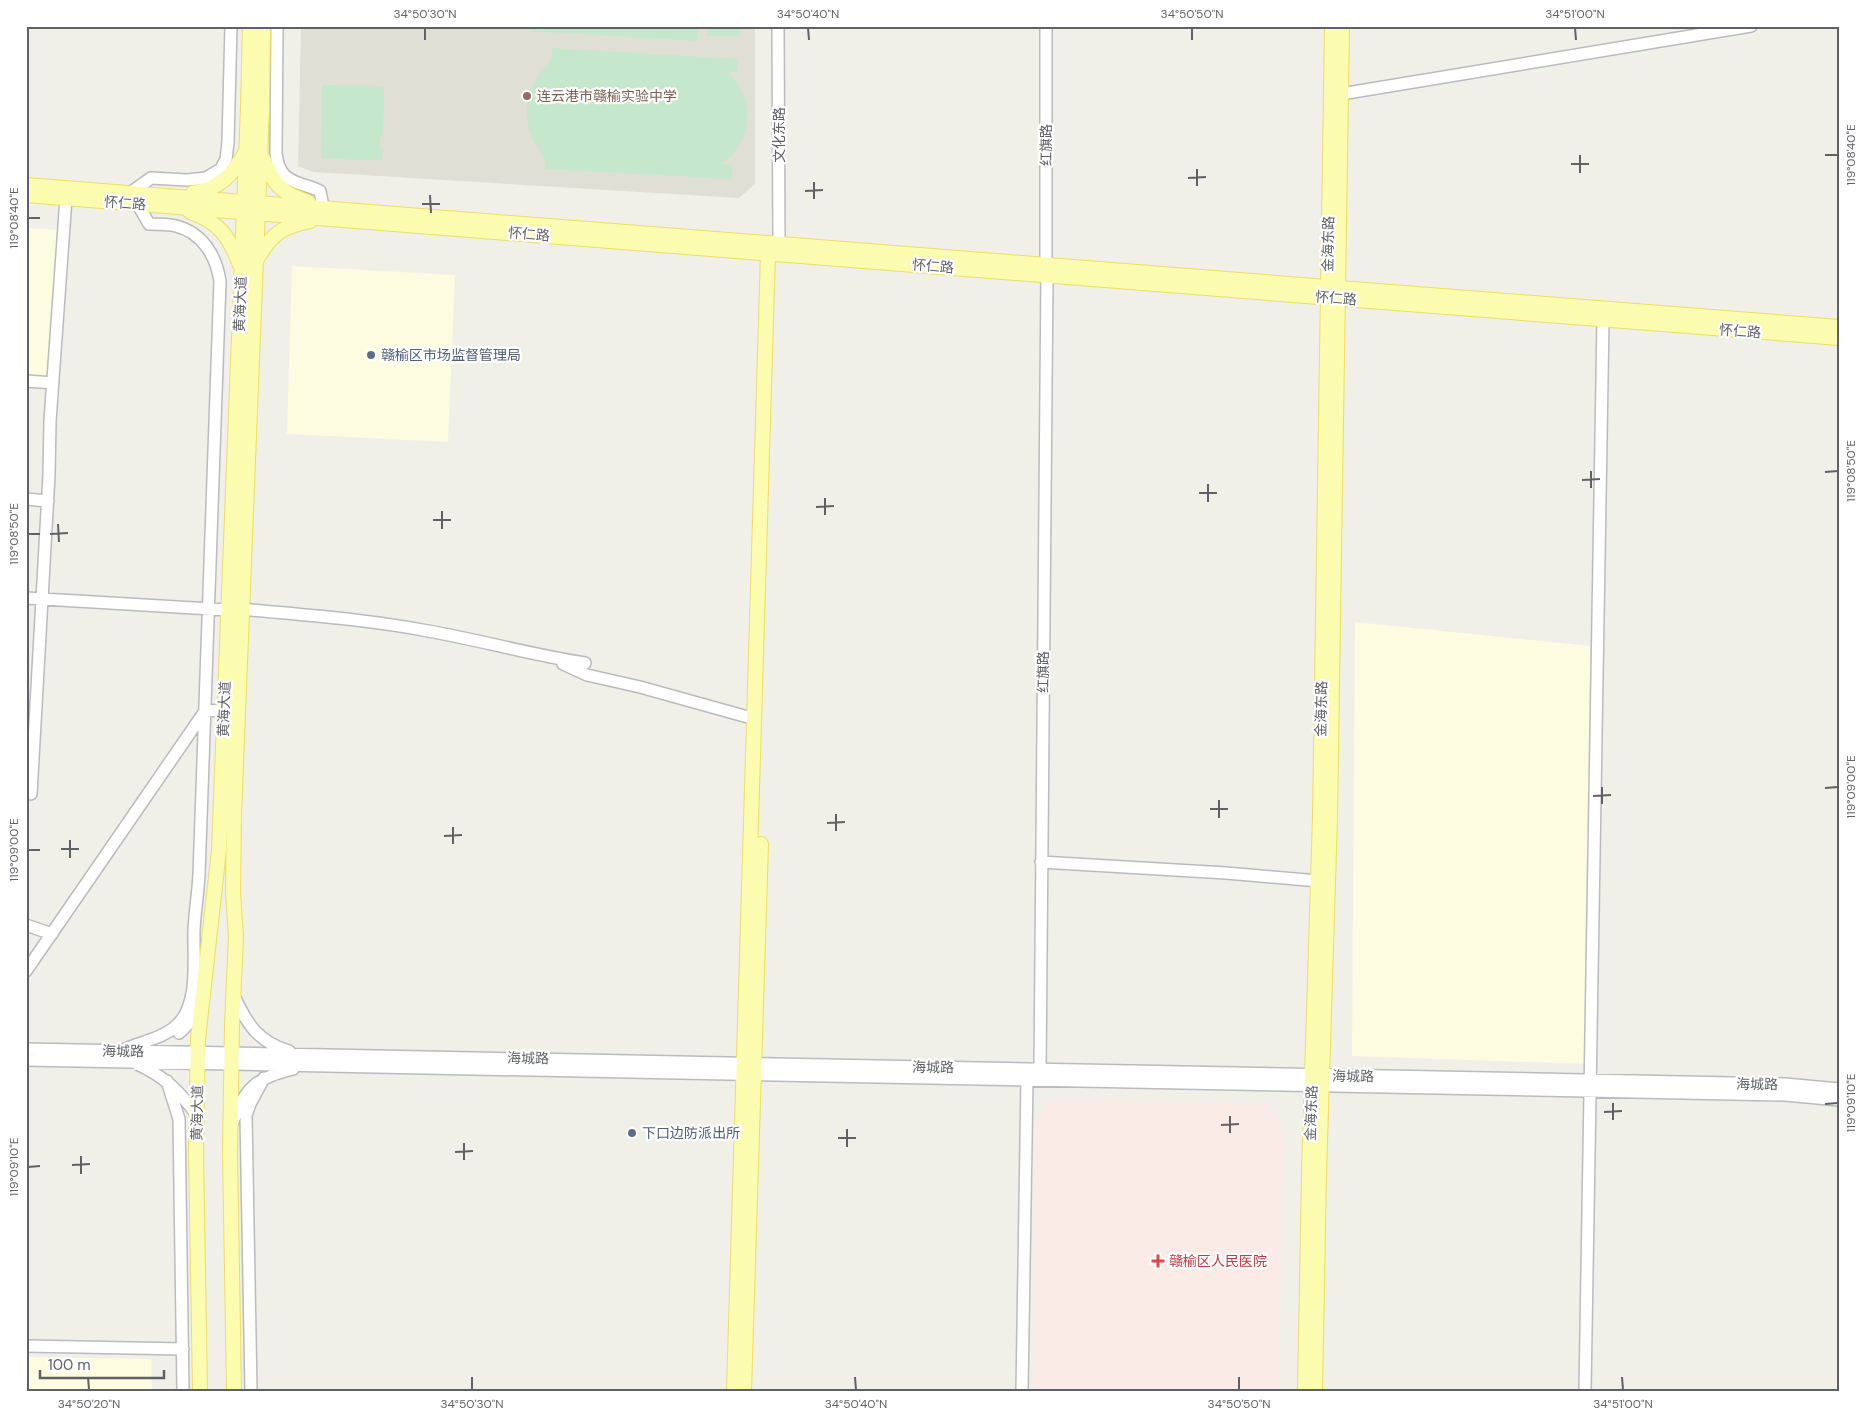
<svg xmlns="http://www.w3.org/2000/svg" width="1865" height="1417" font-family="'DM Sans','Noto Sans SC',sans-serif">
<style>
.commercial{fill:#fdfbe0}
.education{fill:#e0dfd6}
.medical{fill:#fbebe6}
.green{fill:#c5e7cb}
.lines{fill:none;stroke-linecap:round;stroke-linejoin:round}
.minor-casing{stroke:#babbc0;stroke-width:14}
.major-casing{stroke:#eddd63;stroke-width:16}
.minor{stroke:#fff;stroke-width:11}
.major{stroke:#fcfcb0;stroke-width:14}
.ticks{fill:none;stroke:#5f6167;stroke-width:2}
.education-dot{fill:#8d6e63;stroke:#fff;stroke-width:2}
.service-dot{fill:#5c6f8a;stroke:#fff;stroke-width:2}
.health-dot{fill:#e0444e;stroke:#fff;stroke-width:2}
.labels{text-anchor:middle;stroke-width:4.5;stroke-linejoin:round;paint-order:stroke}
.education-label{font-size:14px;fill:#785e54;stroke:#fff;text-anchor:start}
.street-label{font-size:14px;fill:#5f6167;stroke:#fff}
.service-label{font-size:14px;fill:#4e5e75;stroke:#fff;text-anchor:start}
.health-label{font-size:14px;fill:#be3a42;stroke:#fff;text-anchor:start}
.neatline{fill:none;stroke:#5f6167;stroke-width:2}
.ticks-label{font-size:12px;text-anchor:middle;fill:#5f6167}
</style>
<rect width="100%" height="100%" fill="#f0f0e8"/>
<path class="commercial" d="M26,228L59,230L48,376L26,374Z
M292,266L455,275L448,442L287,434Z
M1355,622L1590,646L1587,1064L1352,1056Z
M26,1357L151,1359L152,1391H26Z"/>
<path class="education" d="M301,26H755V184L739,198L313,172L298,166Z"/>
<path class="medical" d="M1046,1100L1270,1104V1111L1279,1118L1282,1124L1283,1132L1279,1391H1033L1036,1118L1046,1108Z"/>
<path class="green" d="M530,26H698L697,41L530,31Z
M707,26H741L740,36H707Z
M552,48L738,59L737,72H728C755,101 753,138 723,164L732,165L731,179L545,169C546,153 538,151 532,138C520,110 530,81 551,61Z
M322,85L384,86L383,136H380V149L383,150L382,160L321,159Z"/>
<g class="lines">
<defs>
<path id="minor" d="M277,26L276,153C279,184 298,181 320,191L323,207
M778,26L779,243
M1341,94L1751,26
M130,193L151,178L187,180L206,178L221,169L226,159L228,142L231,26
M1046,264V26
M26,381L53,383
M26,499L48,501
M26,598L228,610
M241,609C303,615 366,619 428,631C480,640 532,655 585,663
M563,664L587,675L640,687L755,719
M31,794L49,475L50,421L66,198
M1041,862L1226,873L1318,881
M26,925L52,934
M26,971L205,711L224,710
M234,996C247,1024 258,1042 289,1051
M179,1033C189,1025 194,1016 199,1004
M26,1049L1785,1084L1839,1089
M125,1049C141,1042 164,1038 177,1025C200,1004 193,957 194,929C195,911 198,893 199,875L220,281C216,256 203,233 176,226C168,224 158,224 149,224L137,203
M26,1060L1785,1095L1839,1100
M137,1064C164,1076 179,1091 197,1115
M1040,1069L1047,275
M167,1081L179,1119L183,1391
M233,1122C244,1087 259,1077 293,1069
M26,1346L183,1349
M251,1391L246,1115L250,1104L264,1078
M1022,1391L1027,1080
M1585,1391L1603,320"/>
<path id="major" d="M262,157C273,183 280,193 308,202
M26,185L1839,327
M193,193C221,188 231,176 246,152
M26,195L1839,338
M190,212C219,222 229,236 240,265
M257,259C271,235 282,226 310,221
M200,1391L196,1151L198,1039L219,850L248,107L250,26
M234,1391L230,1151L232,1024L236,937L233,892L234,814L262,108L263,26
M734,1391L768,253
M744,1391L761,844
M1305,1391L1309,1174L1320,817L1332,26
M1315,1391L1319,1175L1330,817L1342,26"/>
</defs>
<use href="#minor" class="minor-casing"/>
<use href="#major" class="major-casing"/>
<use href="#minor" class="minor"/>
<use href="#major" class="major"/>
</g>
<path class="ticks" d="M425,28V40M808,28L809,40M1192,28V40M1575,28L1576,40M1580,155V173M1825,155H1838M1571,164H1589M1197,169V186M1188,178L1206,177M814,182V199M805,191L823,190M430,195L431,213M422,204H440M28,218H40M1591,471V488M1825,472L1838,471M1582,480L1600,479M1208,484V502M1199,493H1217M825,498V515M816,507L834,506M442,511V529M433,520H451M58,524L59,542M28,534H40M50,534L68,533M1602,787V804M1825,788L1838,787M1593,796L1611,795M1219,800V818M1210,809H1228M836,814V831M827,823L845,822M453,827V844M444,836L462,835M70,840V858M61,849H79M28,850H40M1613,1103V1120M1825,1104L1838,1103M1604,1112L1622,1111M1230,1116V1133M1221,1125L1239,1124M847,1129V1147M838,1138H856M464,1143V1160M455,1152L473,1151M81,1156V1174M72,1165L90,1164M28,1167L40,1166M88,1377L89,1390M472,1377V1390M855,1377L856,1390M1239,1377V1390M1622,1377L1623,1390"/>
<circle class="education-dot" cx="527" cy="96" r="5"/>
<g class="service-dot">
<circle cx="371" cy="355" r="5"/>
<circle cx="632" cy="1133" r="5"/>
</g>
<path class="health-dot" d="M1155.5 1253.5h5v5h5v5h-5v5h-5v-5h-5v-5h5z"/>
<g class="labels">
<g class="education-label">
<text x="537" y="101">连云港市赣榆实验中学</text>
</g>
<g class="street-label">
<text transform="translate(779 135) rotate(-90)" y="5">文化东路</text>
<text transform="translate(1046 145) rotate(-90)" y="5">红旗路</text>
<text transform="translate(125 203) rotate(4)" y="5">怀仁路</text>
<text transform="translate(529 234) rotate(5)" y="5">怀仁路</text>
<text transform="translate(1328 244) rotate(-89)" y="5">金海东路</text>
<text transform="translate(933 266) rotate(5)" y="5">怀仁路</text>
<text transform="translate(1336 298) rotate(5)" y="5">怀仁路</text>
<text transform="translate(240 304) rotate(-88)" y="5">黄海大道</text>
<text transform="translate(1740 331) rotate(4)" y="5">怀仁路</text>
<text transform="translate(1043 672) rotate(-90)" y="5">红旗路</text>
<text transform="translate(224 709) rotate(-88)" y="5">黄海大道</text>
<text transform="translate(1321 709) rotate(-89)" y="5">金海东路</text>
<text transform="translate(123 1051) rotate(1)" y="5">海城路</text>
<text transform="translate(528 1058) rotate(1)" y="5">海城路</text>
<text transform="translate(933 1067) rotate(1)" y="5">海城路</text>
<text transform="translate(1353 1076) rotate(1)" y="5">海城路</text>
<text transform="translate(1757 1084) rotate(1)" y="5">海城路</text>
<text transform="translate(197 1113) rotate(-89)" y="5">黄海大道</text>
<text transform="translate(1311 1113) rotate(-88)" y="5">金海东路</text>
</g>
<g class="service-label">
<text x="381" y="360">赣榆区市场监督管理局</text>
<text x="642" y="1138">下口边防派出所</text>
</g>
<g class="health-label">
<text x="1169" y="1266">赣榆区人民医院</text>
</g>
</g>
<rect width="1865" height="1417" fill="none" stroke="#ffffff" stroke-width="55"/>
<path d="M40 1370v8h124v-8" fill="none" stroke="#5f6167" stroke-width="2.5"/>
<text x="48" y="1370" font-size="15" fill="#5f6167" stroke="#ffffff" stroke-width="4" paint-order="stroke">100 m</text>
<rect x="28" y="28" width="1810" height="1362" class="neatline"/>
<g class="ticks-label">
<text x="425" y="18">34°50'30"N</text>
<text x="808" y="18">34°50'40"N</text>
<text x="1192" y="18">34°50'50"N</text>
<text x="1575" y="18">34°51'00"N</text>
<text transform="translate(1851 155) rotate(-90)" y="4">119°08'40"E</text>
<text transform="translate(14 218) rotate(-90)" y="4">119°08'40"E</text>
<text transform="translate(1851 471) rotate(-90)" y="4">119°08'50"E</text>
<text transform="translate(14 534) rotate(-90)" y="4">119°08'50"E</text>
<text transform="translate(1851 787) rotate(-90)" y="4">119°09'00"E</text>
<text transform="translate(14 850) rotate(-90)" y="4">119°09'00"E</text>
<text transform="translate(1851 1103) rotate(-90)" y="4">119°09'10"E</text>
<text transform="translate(14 1167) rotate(-90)" y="4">119°09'10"E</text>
<text x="89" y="1408">34°50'20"N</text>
<text x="472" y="1408">34°50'30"N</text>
<text x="856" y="1408">34°50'40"N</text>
<text x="1239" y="1408">34°50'50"N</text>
<text x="1623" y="1408">34°51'00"N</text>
</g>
</svg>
